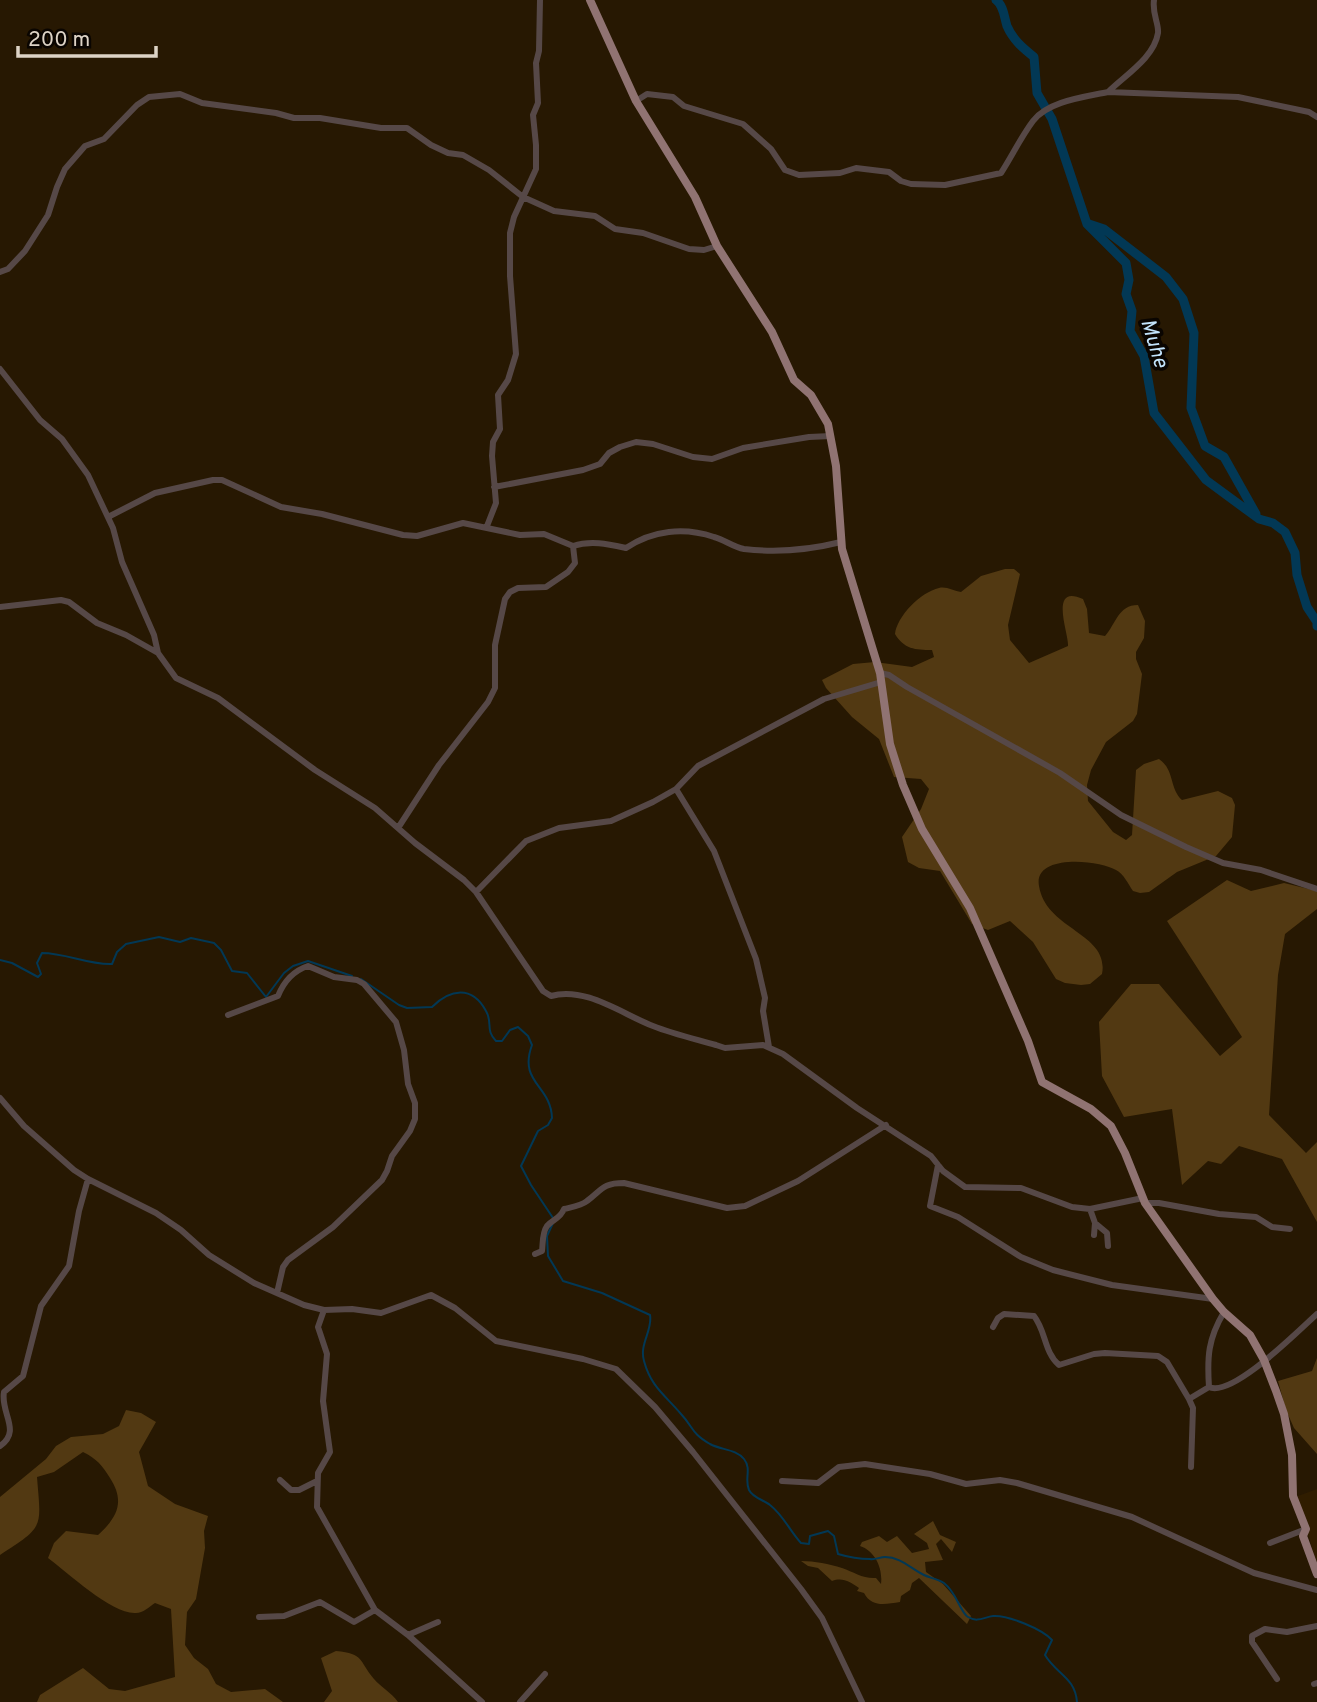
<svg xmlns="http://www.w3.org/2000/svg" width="1317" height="1702" font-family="Overpass,sans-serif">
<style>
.built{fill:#301d00}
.green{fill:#523912}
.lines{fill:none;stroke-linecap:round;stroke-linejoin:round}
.stream{stroke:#023855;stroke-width:2}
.river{stroke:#023855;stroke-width:9}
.minor{stroke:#564847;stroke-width:6}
.major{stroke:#907372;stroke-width:8}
.labels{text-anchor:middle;stroke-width:7;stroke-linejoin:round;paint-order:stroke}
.water-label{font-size:21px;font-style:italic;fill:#c3e4fd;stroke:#0a0501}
</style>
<rect width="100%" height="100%" fill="#271802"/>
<path class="built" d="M1317,1489V1563L1300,1509L1298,1496Z"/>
<path class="green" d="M1005,569H1014L1020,574L1008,625L1010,640L1029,663L1068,646C1069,634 1048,583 1083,599L1087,609L1089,633L1105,636C1116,624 1118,605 1138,605L1145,621L1144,638L1136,652V659L1142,674L1137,714L1133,721L1106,742L1091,770L1087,785L1088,801L1113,832L1126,840L1132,835L1136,770L1144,764L1159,759C1175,770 1169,788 1182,800L1218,791L1232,798L1235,805L1232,837L1216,856L1177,872L1149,892L1140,893L1133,891C1128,884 1124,874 1116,870C1100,860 1033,853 1039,886C1046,930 1110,933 1102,974L1090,984L1081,985L1065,983L1056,979L1033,942L1010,921L988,930L972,924L940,871L919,868L908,862L902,837L921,809L929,789L921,779L894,777L879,739L852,717L826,688L822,680L853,664L875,662L912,667L934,657L932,650C915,650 904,649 895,634C897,616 921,592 939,588C946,586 954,591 961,592L981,576Z
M1227,880L1251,891L1284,883L1317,891V909L1285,934L1278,975L1269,1115L1306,1153L1317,1142V1222L1282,1159L1239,1146L1221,1164L1208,1161L1182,1185L1172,1109L1124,1117L1102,1076L1099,1022L1131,984H1159L1220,1056L1242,1037L1167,921Z
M1317,1358V1454L1294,1428L1286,1410L1278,1381L1312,1371Z
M126,1410L141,1413L156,1422L139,1452L148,1486L175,1504L208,1516L204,1531L205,1548L196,1599L187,1612L185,1645L194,1658L208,1669L216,1684L231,1692L265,1689L283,1702H37L40,1695L83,1668L109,1689L125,1691L175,1677L171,1609L155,1603C149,1607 143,1613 136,1613C113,1615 68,1573 48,1558L54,1543L66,1531L98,1535C118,1517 125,1501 110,1478C102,1465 97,1459 83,1452L54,1472L37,1477C41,1528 45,1526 0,1555V1497L46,1459L56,1446L71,1437L103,1434L119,1426Z
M933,1521L940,1535L956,1542L952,1552L941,1539L936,1544L943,1560L925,1562L926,1572L943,1584L971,1616L967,1624L919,1578L912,1583L910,1590L901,1596L900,1602C886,1604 872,1608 864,1593L857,1591L859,1588C850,1582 843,1577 832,1581L818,1568L808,1566L801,1561C815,1561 829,1564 842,1568C854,1572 863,1579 876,1578L881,1584C883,1568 875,1551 860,1546L862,1542L879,1536L887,1542L897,1536L912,1553L929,1549L927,1543L914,1534Z
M336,1651C365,1654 358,1660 374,1679C381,1687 392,1693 398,1702H324L332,1691L321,1658Z"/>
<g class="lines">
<path class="stream" d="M0,960L12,963L38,977L41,974L37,963L42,953C66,953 88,965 112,964L117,952L126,944L159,937L180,942L191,938L214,943L221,950L232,971L247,973L266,997L284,973L293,966L308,961L352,976
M361,979L399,1005L407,1008L432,1007C450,989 472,985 486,1011C493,1023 485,1030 496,1041H502L510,1030L518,1027L528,1036L532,1045C518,1083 551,1085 552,1118L548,1125L538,1131L521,1166L531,1185L553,1218
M553,1223L547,1236L548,1256L563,1281L602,1293L650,1315C653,1330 639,1344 644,1361C651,1387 665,1395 681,1414C694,1428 691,1433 710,1444C721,1450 736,1449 744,1459C752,1469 744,1479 749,1490C753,1498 764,1500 770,1505C783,1515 790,1531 801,1543L809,1544L810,1536L828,1531L834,1536L838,1554C848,1557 859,1559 870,1559C875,1560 880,1557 885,1557C901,1557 911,1569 924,1575C930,1578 938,1579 944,1583C957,1593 960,1612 968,1617C978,1623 984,1617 993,1616C1008,1615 1042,1629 1052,1640L1045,1655C1056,1674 1075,1677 1077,1702"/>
<path class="river" d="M996,0C1004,6 1004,17 1007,26C1013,40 1023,48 1034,57L1037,93L1052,119L1087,224L1126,263L1129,280L1126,294L1132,311L1130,331L1144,356L1154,413L1206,480L1259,519L1273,523L1285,532L1295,553L1297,575L1307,607L1317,622V626
M1089,224L1104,229L1166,277L1183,299L1194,333L1191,408L1205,446L1224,457L1256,514"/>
<path class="minor" d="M1108,92C1125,75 1154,58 1158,33C1159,23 1152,15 1154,0
M636,101L647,94L673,97L684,106L743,124L771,149L785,170L799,175L840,173L856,168L889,172L901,181L911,184L945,185L1001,173C1012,156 1021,137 1033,121C1048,101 1085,97 1108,92L1238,97L1309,112L1317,117
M0,272L8,269L25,251L48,215L57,187L65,169L85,146L104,139L137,105L149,97L180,94L202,103L276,113L294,118H320L381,128H407L431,145L448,153L463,155L489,170L523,197L554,211L595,216L615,229L643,233L689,249L704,250L717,246
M0,369L40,420L62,439L88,475L113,528L122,562L154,635L158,653L176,678L218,698L315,770L375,808L415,843L464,880L476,892L543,991L551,996C585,986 622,1014 653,1026C673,1034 695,1039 716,1045L725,1048L763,1045L783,1054L857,1108L931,1156L943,1171L965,1187L1021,1188L1072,1207L1090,1209L1143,1198
M494,487L583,470L600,464L609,453L620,447L636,442L653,444L693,457L712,459L743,448L809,437L831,436
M108,517L155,493L213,480H222L281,507L322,514L403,535L417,536L463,523L520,535L544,534L573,546C591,540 608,544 626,548C653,530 684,527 714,537C725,540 733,547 744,549C778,553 809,550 841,542
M487,526L496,503L492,456L493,442L500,429L498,395L508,380L516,354L510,276V233L514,217L536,169V145L533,115L538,103L536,63L539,51L540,0
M0,607L61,600L69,602L97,623L126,635L158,653
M880,673L889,675L907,687L1060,773L1121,815L1186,847L1223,863L1261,870L1317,889
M676,789L714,851L756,959L765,998L763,1011L769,1047
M398,828L439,765L488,702L495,688V645L505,599L510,592L518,588L546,587L568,572L575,563L573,546
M476,892L526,841L559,828L611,821L653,802L676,789L698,766L824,699L881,682
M228,1015L278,996C284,981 293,971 308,966L334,977L357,980L364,984L396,1022L404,1050L408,1084L415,1103V1119L410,1131L392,1156L387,1171L382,1180L333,1227L288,1260L283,1267L277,1293
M0,1098L24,1126L74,1170L88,1179L156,1213L181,1230L209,1255L254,1283L304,1305L324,1310L352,1309L381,1313L431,1295L455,1308L496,1341L583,1359L616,1369L655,1407L693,1452L801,1589L822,1618L862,1702
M938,1165L930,1206L958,1217L1021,1257L1053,1270L1112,1285L1213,1299
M1145,1203H1159L1219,1214L1256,1217L1272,1227L1290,1229
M1090,1209L1095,1223L1094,1235
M1095,1223L1107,1233L1108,1246
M535,1254L542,1251C543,1243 542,1233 547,1226C553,1219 560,1219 564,1209C572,1207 581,1206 587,1201C602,1190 602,1183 624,1183L727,1208L745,1206L798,1181L886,1125
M324,1310L318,1327L327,1354L323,1401L330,1452L318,1473L317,1507L375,1610L408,1635L482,1702
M993,1327L998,1318L1004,1314L1034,1316C1046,1331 1044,1352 1059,1365L1094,1354L1105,1353L1158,1356L1167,1362L1189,1399
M1209,1387C1232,1398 1298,1331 1317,1314
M0,1446C22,1431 0,1413 4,1392L23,1376L41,1306L69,1266L79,1211L88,1179
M1191,1467L1193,1408L1189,1399L1209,1387C1207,1357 1208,1339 1224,1312
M280,1480L291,1490H299L317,1481
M782,1481L818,1483L839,1467L865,1464L930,1474L966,1484L1000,1480L1017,1483L1132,1517L1254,1573L1317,1590
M1270,1543L1306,1529
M259,1617L284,1616L320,1602L354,1622L375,1610
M408,1635L438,1622
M1277,1679L1252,1642V1636L1265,1629L1287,1632L1317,1626
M1314,1684L1317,1683
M520,1702L545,1674"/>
<path class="major" d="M590,0L636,101L695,197L717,246L772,332L794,380L811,395L828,424L836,466L842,549L880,673L890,744L903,785L922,829L970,908L1028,1041L1042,1082L1091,1109L1111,1126L1125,1153L1145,1203L1213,1299L1224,1312L1250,1335L1264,1360L1276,1391L1284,1414L1292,1455L1293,1496L1306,1529L1303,1536L1317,1574"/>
</g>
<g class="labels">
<g class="water-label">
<text transform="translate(1155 343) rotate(73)" y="7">Muhe</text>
</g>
</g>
<path d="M18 46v10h138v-10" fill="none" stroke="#ddd3c6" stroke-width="3.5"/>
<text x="28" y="46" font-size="21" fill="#ddd3c6" stroke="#0a0501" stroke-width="5" paint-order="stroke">200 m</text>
</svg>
